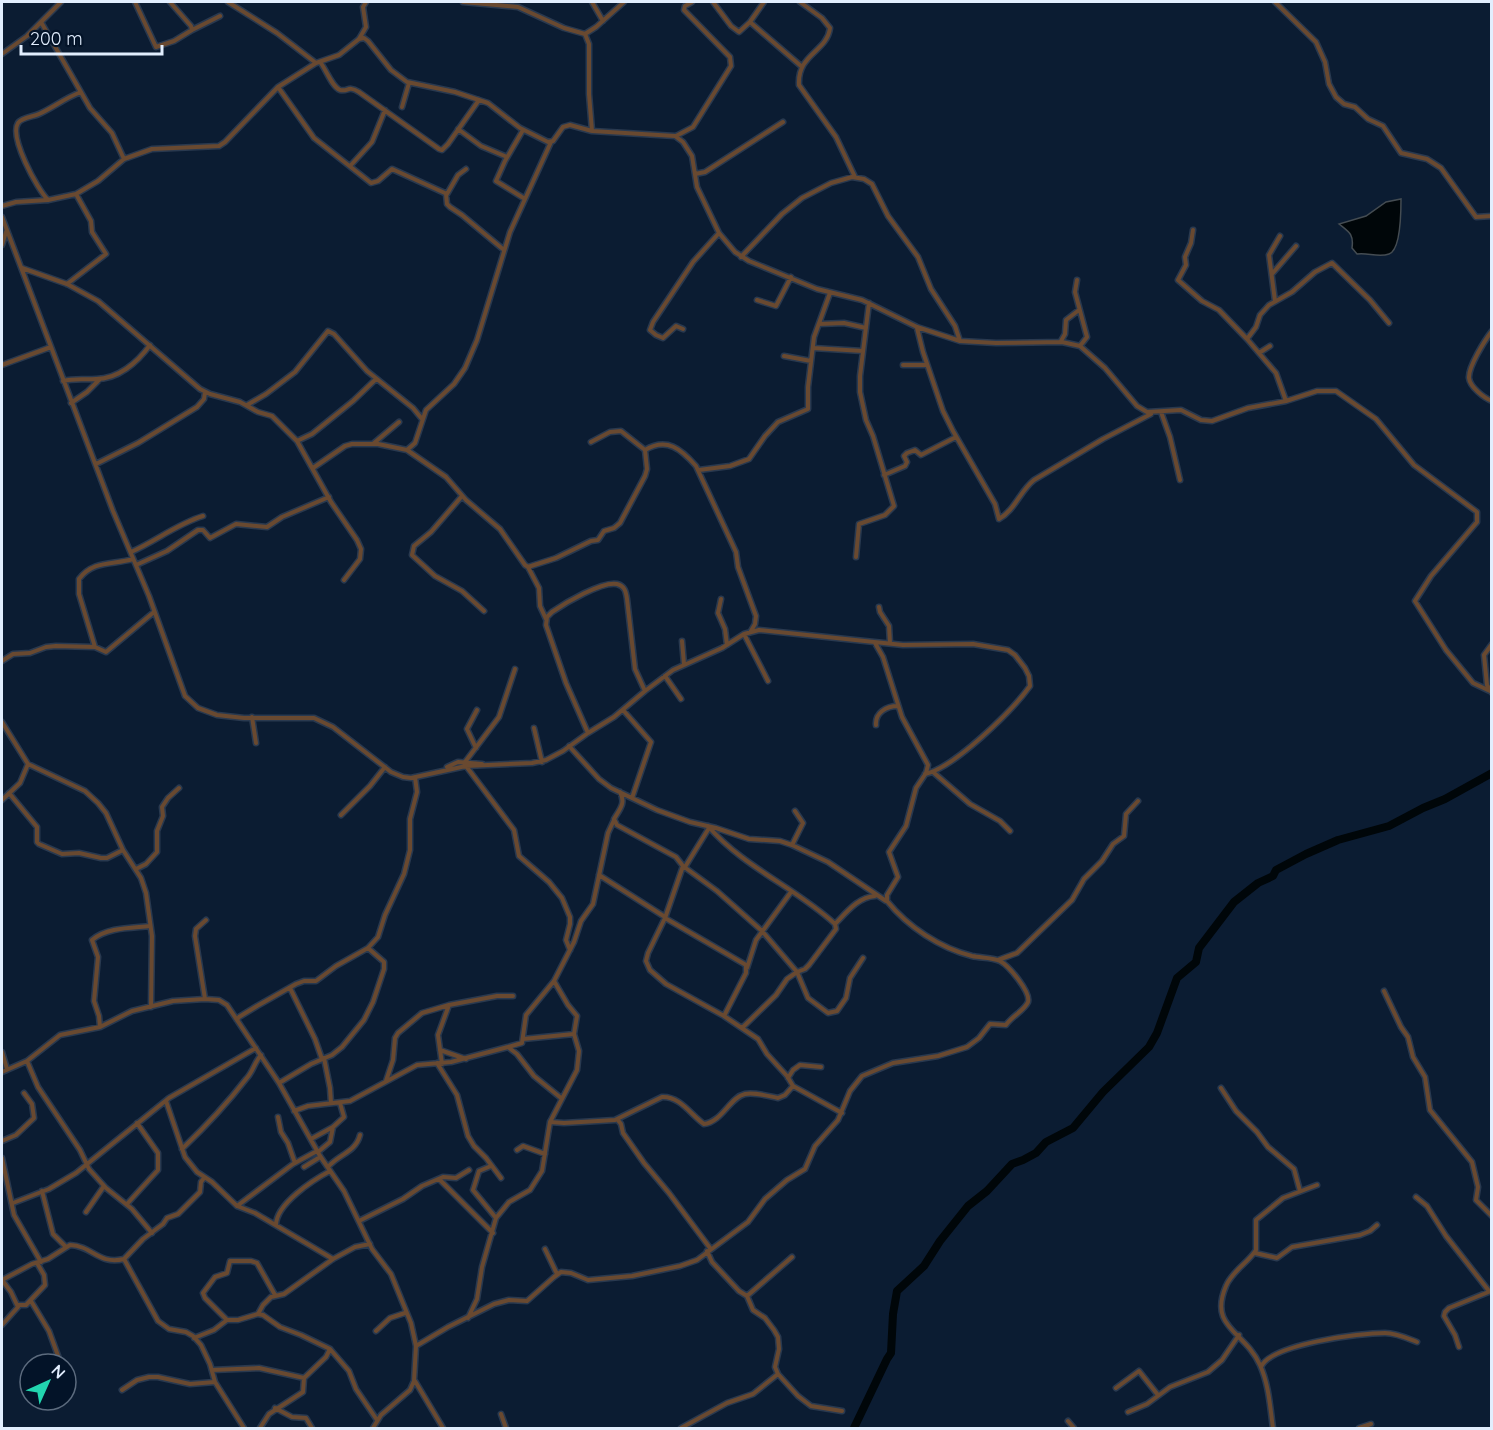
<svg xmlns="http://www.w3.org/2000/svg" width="1493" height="1430" font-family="Quicksand,sans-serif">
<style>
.water{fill:#000609;stroke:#444c52;stroke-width:1.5}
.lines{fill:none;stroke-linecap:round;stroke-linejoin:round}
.river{stroke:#000609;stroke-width:8}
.minor-casing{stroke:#29394f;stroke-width:7}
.minor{stroke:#694930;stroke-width:4}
</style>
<rect width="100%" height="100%" fill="#0b1c32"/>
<path class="water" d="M1401,199C1401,210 1401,250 1389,254C1378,258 1367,252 1357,254L1352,248C1354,234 1349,232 1339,224L1366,216L1386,202Z"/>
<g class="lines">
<path class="river" d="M854,1428L887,1359L891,1353L893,1314L897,1291L924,1266L940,1241L968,1206L987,1191L1012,1164L1023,1160L1036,1153L1046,1142L1073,1128L1103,1092L1149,1047L1157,1033L1177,978L1196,962L1199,948L1234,902L1258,883L1273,876L1276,870L1306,854L1338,840L1389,826L1423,808L1445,799L1492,773"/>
<defs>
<path id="minor" d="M135,2L156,47L174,41L192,30L191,26L170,2
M228,2L277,33L316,63
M463,2L518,7L564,28L585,34L589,44V94L592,131
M592,2L603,21
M713,2L731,26L739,32L750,22L764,2
M800,2L822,18L830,28C827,52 797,54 799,85L836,137L855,177
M1275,2L1316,42L1325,62L1329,84L1336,97L1344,104L1355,107L1368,119L1383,126L1401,153L1427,159L1441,168L1476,217L1492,216
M41,22L90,108L112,133L124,159
M750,22L801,66
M192,30L220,16
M585,34L596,27L624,2
M359,39L364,38L368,41L391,70L407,82L455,92L488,103L520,128L548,142L553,141L563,127L570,125L592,131L675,136L683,142L692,156L697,187L719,233L735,252L749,261L817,289L862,300L917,327L960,341L996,343L1062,342L1080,346L1105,368L1137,406L1147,412L1181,410L1201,420L1212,421L1248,408L1286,401L1317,391H1336L1376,419L1414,465L1477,512V522L1431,576L1415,601L1446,650L1473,683L1490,691
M2,54L27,36L61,2
M320,62C326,69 332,87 340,90C349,92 347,85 359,92L439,149L442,150L448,144L479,100
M278,87L314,138L371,183L378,181L392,169L447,194L458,175L466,169
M402,107L409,83
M458,129L481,146L507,157
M523,130L505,161L496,181L525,199
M676,136L693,127L731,66L730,57L684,10L685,6L692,2
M351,165L372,142L385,110
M695,174L705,172L783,122
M446,194L447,204L450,207L462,215L504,250
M48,200C37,189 9,137 18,123C22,117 33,117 39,114C54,107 65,98 81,92
M2,206L16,202L48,200L76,194L98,181L124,159L152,149L219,146L225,142L278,87L316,63L339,55L359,39L366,27L363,7L366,2
M2,217L113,511L149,596L185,696L198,708L217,715L244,718H314L333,727L391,772L403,777L411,778L466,766L532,763L546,760L563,751L588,733L614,717L645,691L673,670L722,648L744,634L759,630L903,645L973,644L1008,650L1015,655L1025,668L1029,676L1030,686C1012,711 954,768 925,774
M1193,230L1191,243L1185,257L1186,265L1178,280L1202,301L1219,310L1247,339L1276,373L1286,401
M2,245L6,232
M741,257L782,214L802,198L831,183L852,177L864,179L872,184L888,216L918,257L931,289L955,326L960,341
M22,268L67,284L98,301L200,389L210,394L240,402L258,412L272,416L297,441L331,502L357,540L361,549L360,559L344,580
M1272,274L1296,246
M1077,280L1075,292L1087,337L1080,346
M67,284L106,254L92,232L91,221L76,194
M757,300L776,306L791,277
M1275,301L1269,255L1280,236
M819,324L844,323L866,328
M917,328L923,352L943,411L953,431L995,504L999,519C1015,510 1020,491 1034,480L1103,439L1151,414
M683,329L676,326L663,338L656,335L650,330L653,322L693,262L719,233
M1492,331C1485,340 1468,367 1469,378C1470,387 1484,398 1492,401
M1247,339L1256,327L1260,315L1269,305L1292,292L1315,272L1332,263L1370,300L1389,323
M1061,341L1065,334L1066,320L1079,310
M813,348L863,351
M1259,353L1270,346
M784,356L811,361
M2,365L51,347
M903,365H927
M63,381C75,378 84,380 96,379C118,379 137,363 150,345
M71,403L87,392L100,379
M247,405L266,394L295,372L328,331L334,334L367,371L413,408L422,419
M1161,412L1170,437L1180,480
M297,441L312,434L353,401L376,379
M374,443L399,422
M407,450L415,443L426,410L454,384L465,368L477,340L510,232L551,142
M645,450C667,437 681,449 696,466L736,552L738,567L756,616L755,624L751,631
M96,464L138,443L197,407L204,399L205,392
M313,468L345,446L352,444H378L407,450L446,477L466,500L500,529L525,565L528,567L556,558L591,541L598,540L604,531L614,528L620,523L645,476L647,469L645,450L621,431L610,432L591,442
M699,470L730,466L749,459L765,436L778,422L808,409V387L814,337L830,293
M884,475L905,466L907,462L904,456L907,453L915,450L921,455L956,437
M462,496L431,532L414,546L412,555L435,576L462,591L484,611
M131,552C156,541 177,524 203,516
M856,557L859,524L885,515L894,506L873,436L866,420L860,392V376L869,303
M136,565L167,551L198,530H203L210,538L236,524L267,527L282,517L329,497
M528,567L539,588L540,606L546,619
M721,599L718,613L725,629L727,645
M879,607L880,612L889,626L890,643
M744,634L768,681
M682,641L684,664
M1492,644L1484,655L1487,685L1492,693
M95,647L79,594V579C93,560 113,565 133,559
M2,661L13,654L30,653L46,647L56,646L95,647L106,652L154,612
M665,676L681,699
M623,710L651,742L632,798
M252,717L256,743
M2,722L28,764L85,791L98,803L106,813L123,850L141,878L146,893L152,936L151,1007
M876,725C875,713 886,706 898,706
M534,728L542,762
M588,733L566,683L546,625L547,617L552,612C565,603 602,581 617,584C625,586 626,592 627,599L635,669L645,691
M569,746L599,779L611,788L657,810L690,822L716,828L749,839L780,841L792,845L828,862L886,901
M476,748L467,729L477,710
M465,762L499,717L515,669
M466,766L514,830L519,856L549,882L562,898L570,917V924L566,940L570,950
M447,767L458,762L482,764
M933,772L970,804L1000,821L1010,831
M620,792C626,803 620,809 614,819L617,825L676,857L683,866L665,918L648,953L646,961L650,970L666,984L724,1016L758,1039L767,1054L787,1076L793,1086L842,1113
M9,793L37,827V842L39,844L62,854L79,853L101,858H107L123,850
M2,800L20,783L28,764
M341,815L370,786L385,767
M708,826C743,867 796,888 835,924
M792,845L803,823L795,811
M683,866L717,891L762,931L797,972L805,969L809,965L836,929L835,924C846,913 858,897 875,896
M685,867L709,828
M136,869L146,864L157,852V831L163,816L162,807L168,798L179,788
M599,875L665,917
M665,918L746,965V973L724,1016
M998,960L1017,953L1072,900L1084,879L1102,861L1113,844L1124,836L1126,814L1138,801
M747,968L756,940L791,892
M290,988L315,1039L322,1059
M1384,991L1401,1027L1408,1037L1413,1057L1425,1077L1430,1110L1472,1162L1478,1187L1476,1200L1492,1216
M205,999L195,936L196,929L206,920
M237,1020L239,1017L257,1006L296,984L304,981H316L336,966L368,948L378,937L385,915L404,874L410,850V819L417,792L415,777
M100,1027L99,1016L94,1001L98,957L92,940C107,927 132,928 150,926
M742,1028L776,995L787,979L797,972L808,998L828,1013L837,1011L846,998L850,978L863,958
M523,1039L574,1034
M508,1047L522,1043L526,1015L554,981L574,942L581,921L593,904L608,833L614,820
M440,1050L466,1059
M2,1052L7,1069
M324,1058L330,1088L331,1103
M27,1061L38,1087L80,1150L89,1169L106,1188L132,1209L152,1233
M437,1063L457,1095L468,1136L474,1146L486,1158L501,1178
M442,1064L438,1035L449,1005L497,996H513
M2,1072L27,1061L60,1035L100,1027L132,1011L173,1001L205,999L219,1000L227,1005L279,1083L320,1156L344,1191L372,1249L391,1274L411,1323L416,1346L414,1381L410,1390L381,1415L373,1428
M788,1078L793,1070L800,1065L821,1067
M386,1081L393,1060L395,1038L398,1033L422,1013L449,1005
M279,1083L311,1064L332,1055L342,1047L364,1020L373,1002L384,969V962L368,948
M1221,1088L1236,1111L1257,1132L1268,1147L1294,1169L1300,1191
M166,1101L185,1157L197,1172L212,1182L237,1206L255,1213L333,1259
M294,1111L308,1106L350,1101L417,1065L451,1062L508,1047L517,1054L534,1076L561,1098
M278,1117L281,1132L288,1143L295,1163
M617,1119L621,1124L623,1133L644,1163L669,1193L710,1248
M550,1122L564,1123L615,1120L662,1097C680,1096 691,1115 704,1124C722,1122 730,1097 745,1094C755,1092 768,1096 778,1098L785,1095L793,1086
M311,1139L333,1127
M2,1141L16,1135L34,1118L32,1104L24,1093
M182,1149C205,1127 226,1105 246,1079C253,1072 254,1063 261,1055
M517,1150L523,1146L545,1154
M318,1152L330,1142L333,1127L344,1117L340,1103
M2,1158L14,1215L41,1262
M491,1166L479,1171L473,1190L496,1218
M304,1167L320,1157
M328,1167C338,1155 356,1152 360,1135
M204,1178L201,1182L200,1192L178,1214L167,1218L163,1224L143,1239L124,1259L158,1321L169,1329L186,1332L193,1336L201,1345L210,1364L215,1382L244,1428
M439,1179L493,1233
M42,1191L53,1234L66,1247
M1416,1197L1427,1206L1446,1236L1489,1291
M13,1203L49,1189L76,1173L169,1098L256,1048
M127,1204L158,1170V1153L137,1123
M237,1206L293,1164L317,1151
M86,1212L104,1186
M359,1221L403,1199L422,1186L443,1177L456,1178L469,1170
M276,1225C276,1204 313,1180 330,1171
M545,1249L557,1274
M707,1251L712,1262L739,1291L747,1296L753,1310L765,1318L774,1330L778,1337L779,1349L775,1367L778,1374L798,1396L811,1406L842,1411
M1255,1253L1277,1258L1292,1247L1360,1235L1370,1231L1377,1225
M2,1280L32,1264L48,1259L70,1245C93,1246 98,1265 124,1259
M275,1295L257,1263L251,1261H230L227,1273L215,1277L203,1293L205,1298L227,1320H238L258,1314L263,1315L280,1327L301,1335L330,1349L349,1371L356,1389L377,1420
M747,1296L792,1257
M31,1301L49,1331L61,1364
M17,1305H26L45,1285L44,1275L37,1263
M258,1314L263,1305L271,1297L284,1294L333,1259L355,1247L370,1244
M468,1318L477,1299L482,1267L496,1218L509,1202L530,1190L542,1171L550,1122L577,1070L579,1051L574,1034L577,1016L568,1005L554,981
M2,1325L18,1307L11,1292L2,1280
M376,1331L390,1318L405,1313
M194,1338L214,1330L227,1320
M416,1346L448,1327L494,1304L509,1300L527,1301L554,1277L561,1272L571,1273L588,1280L632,1276L680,1266L697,1260L748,1222L765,1199L787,1180L805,1169L815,1146L838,1120L850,1091L862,1076L893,1063L938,1056L967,1047L979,1038L990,1024L1006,1025C1011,1017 1025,1010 1028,1002C1031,992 1009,966 1000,961C991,957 981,958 972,956C940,948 908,927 887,901V895L898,877L889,852L906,826L916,788L926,773L928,765L902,717L883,657L875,643
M1459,1347L1455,1335L1444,1316L1445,1312L1449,1308L1491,1291
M1261,1367C1271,1344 1360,1333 1385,1333C1396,1333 1407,1338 1417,1342
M212,1370L259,1368L304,1378L326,1357L330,1349
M415,1381L443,1428
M1116,1388L1139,1371L1158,1395
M122,1390L137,1380L149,1377H158L190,1384L215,1382
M275,1408L292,1417L306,1418L312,1428
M1128,1412L1147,1404L1170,1387L1208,1372L1222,1360L1239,1335
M501,1414L506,1428
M1068,1421L1074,1428
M260,1428L269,1414L303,1392L304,1378
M681,1428L727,1403L753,1394L778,1374
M1273,1428C1270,1407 1269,1385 1260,1365C1245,1331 1208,1328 1226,1286C1232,1271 1248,1263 1256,1250V1220L1283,1198L1317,1185
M1359,1428L1371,1424"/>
</defs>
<use href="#minor" class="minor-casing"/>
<use href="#minor" class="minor"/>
</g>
<rect width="1493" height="1430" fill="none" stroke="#e2eefe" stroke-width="6"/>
<g transform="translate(48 1382) rotate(45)"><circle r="28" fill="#031328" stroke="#5c6b7e" stroke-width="1.5"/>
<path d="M0-4.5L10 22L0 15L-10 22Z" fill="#22d5af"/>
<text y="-9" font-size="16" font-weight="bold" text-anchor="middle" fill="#e2eefe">N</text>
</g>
<path d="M21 45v9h141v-9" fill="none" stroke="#e2eefe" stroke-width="3"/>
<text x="30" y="45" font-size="18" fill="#e2eefe" stroke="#031328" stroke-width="4.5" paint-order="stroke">200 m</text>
</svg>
